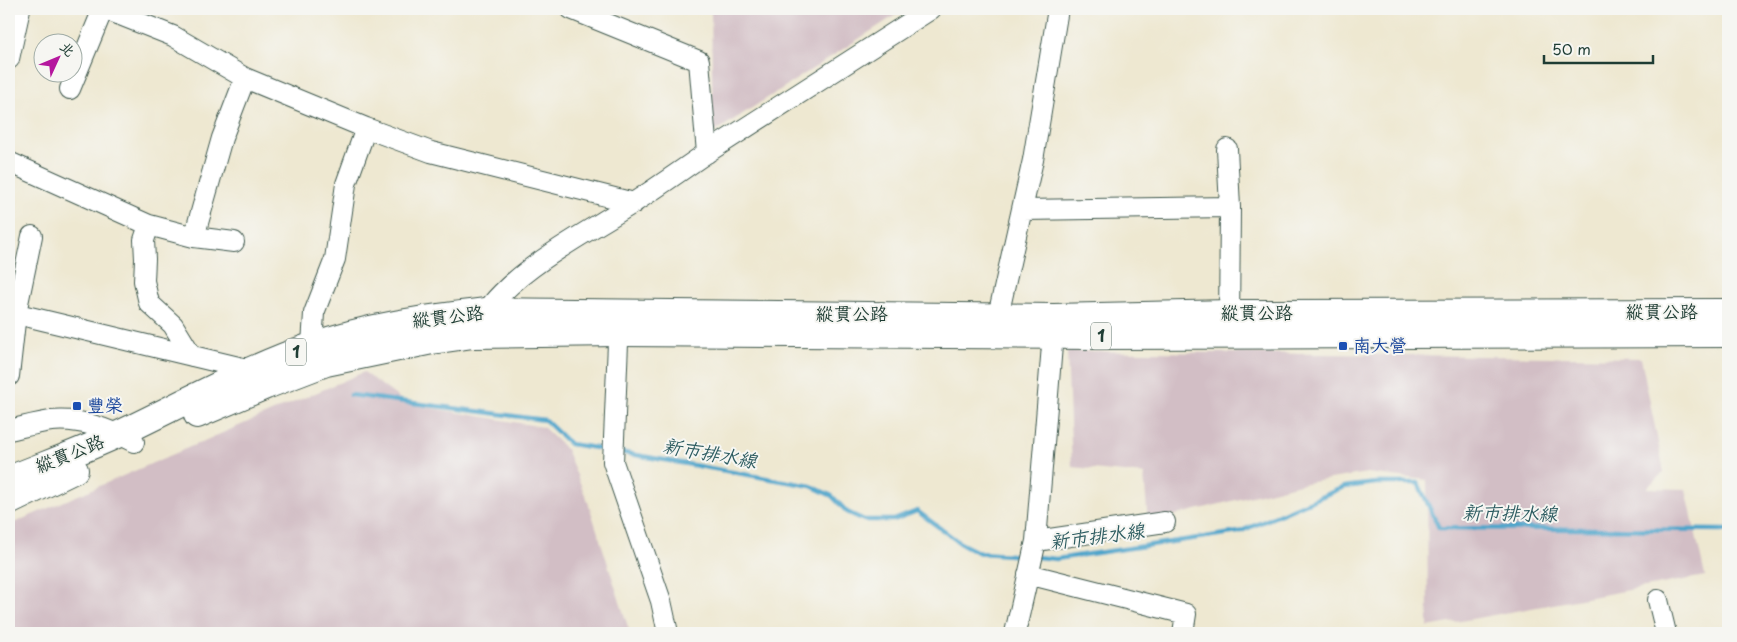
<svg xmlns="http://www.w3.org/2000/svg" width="1737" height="642" font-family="'Playpen Sans','LXGW WenKai TC',sans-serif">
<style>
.industrial{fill:#d2bec5}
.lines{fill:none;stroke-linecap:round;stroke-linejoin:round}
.stream{stroke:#4fa5cb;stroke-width:4.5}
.minor-casing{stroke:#3e574c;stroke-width:22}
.major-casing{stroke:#3e574c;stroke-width:28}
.minor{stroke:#fff;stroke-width:20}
.major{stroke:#fff;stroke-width:26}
.transit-dot{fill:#1a4fb4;stroke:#f6f6f2;stroke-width:2}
.labels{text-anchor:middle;stroke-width:4;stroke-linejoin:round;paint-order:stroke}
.shield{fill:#f6f6f2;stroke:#60746d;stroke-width:1}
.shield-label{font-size:16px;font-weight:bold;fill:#1f3d34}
.street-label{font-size:18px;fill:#1f3d34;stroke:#f6f6f2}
.transit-label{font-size:18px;fill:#164399;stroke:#f6f6f2;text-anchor:start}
.water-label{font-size:19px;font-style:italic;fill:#2d5c61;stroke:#f6f6f2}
</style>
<rect width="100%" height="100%" fill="#f6f6f2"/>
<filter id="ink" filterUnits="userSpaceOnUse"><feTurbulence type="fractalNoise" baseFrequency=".02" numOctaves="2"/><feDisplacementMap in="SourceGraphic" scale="10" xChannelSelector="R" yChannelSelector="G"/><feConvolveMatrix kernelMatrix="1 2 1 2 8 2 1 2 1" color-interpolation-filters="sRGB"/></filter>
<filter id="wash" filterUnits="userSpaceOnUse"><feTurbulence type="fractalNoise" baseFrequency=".0096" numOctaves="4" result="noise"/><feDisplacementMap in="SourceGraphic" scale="20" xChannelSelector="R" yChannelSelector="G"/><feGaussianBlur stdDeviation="1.12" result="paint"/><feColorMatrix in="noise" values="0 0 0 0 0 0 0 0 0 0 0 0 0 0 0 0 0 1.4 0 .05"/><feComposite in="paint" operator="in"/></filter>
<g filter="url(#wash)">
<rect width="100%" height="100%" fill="#eee8d1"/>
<path class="industrial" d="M711,9H905L713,133Z
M1067,351L1641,358L1664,472L1646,488L1686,489L1705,576L1428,627L1427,480L1367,473L1300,484L1148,522L1144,474L1072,467Z
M364,372L407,404L543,427L566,449L588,502L630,633H9V525Z"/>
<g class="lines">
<path class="stream" d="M351,395L545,420L570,444L609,450
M619,452L811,486L832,496L847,512L864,520H894L917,511L960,543L980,553L1027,556
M1037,557L1056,559L1239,532L1344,487L1376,483H1418L1439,528L1728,530"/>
</g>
</g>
<g filter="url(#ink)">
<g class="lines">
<defs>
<path id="minor" d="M105,9L173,36L245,78L366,128L431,152L634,203
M571,9L699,61L707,153
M9,59L20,9
M70,89L103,9
M1227,149L1230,207L1229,327
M9,162L149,225L194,237L234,242
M1022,210L1230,207
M149,225L144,240L145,259L144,281L149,303L173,325L192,356
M194,237L222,138L245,78
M9,312L251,370
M998,316L1033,160L1058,9
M619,319L613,462L661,601L668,633
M481,320C508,272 587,233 633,203C658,187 683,169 708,152C782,104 857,57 931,9
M312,345L314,313L335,259L346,184L366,128
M9,376L16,313L32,236
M9,430C23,427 37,423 51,421C81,418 108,429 134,442
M1036,541L1165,522
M1028,574L1186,614L1183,633
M1658,600L1666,633
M1015,633L1036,541L1054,321"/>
<path id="major" d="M197,415L266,386L326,363L432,341L473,335L619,333L1099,336L1728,334
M9,479C46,464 85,450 121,433C184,403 245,369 311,346C367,326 427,318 486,311L1054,317L1230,313L1728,312
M9,502L75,470"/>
</defs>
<use href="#minor" class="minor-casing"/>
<use href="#major" class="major-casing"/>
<use href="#minor" class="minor"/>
<use href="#major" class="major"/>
</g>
</g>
<g class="transit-dot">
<rect x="1338" y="341" width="10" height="10" rx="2.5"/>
<rect x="72" y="401" width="10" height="10" rx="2.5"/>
</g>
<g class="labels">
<g class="shield">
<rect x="1091" y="322.5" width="20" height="27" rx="4"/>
<rect x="286" y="338.5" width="20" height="27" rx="4"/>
</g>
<g class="shield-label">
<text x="1101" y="342">1</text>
<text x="296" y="358">1</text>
</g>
<g class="street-label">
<text x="1662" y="318">縱貫公路</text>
<text x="1257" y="319">縱貫公路</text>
<text x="852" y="320">縱貫公路</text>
<text transform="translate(448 317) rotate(-7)" y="6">縱貫公路</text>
<text transform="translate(70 454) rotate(-22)" y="6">縱貫公路</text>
</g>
<g class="transit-label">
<text x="1353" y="352">南大營</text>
<text x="87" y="412">豐榮</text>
</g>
<g class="water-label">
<text transform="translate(710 453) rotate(10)" y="7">新市排水線</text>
<text transform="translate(1510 513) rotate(1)" y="7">新市排水線</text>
<text transform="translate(1097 536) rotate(-7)" y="7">新市排水線</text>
</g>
</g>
<rect width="1737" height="642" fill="none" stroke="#f6f6f2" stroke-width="30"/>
<g transform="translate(58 58) rotate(46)"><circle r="24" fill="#f6f6f2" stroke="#a0aca6"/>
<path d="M0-4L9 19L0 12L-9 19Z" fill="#b5179e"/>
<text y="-8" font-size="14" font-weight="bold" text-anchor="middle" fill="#1f3d34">北</text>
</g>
<path d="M1544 55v8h109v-8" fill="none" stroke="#1f3d34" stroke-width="2.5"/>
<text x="1552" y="55" font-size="15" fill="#1f3d34" stroke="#f6f6f2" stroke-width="4" paint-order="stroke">50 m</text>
</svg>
